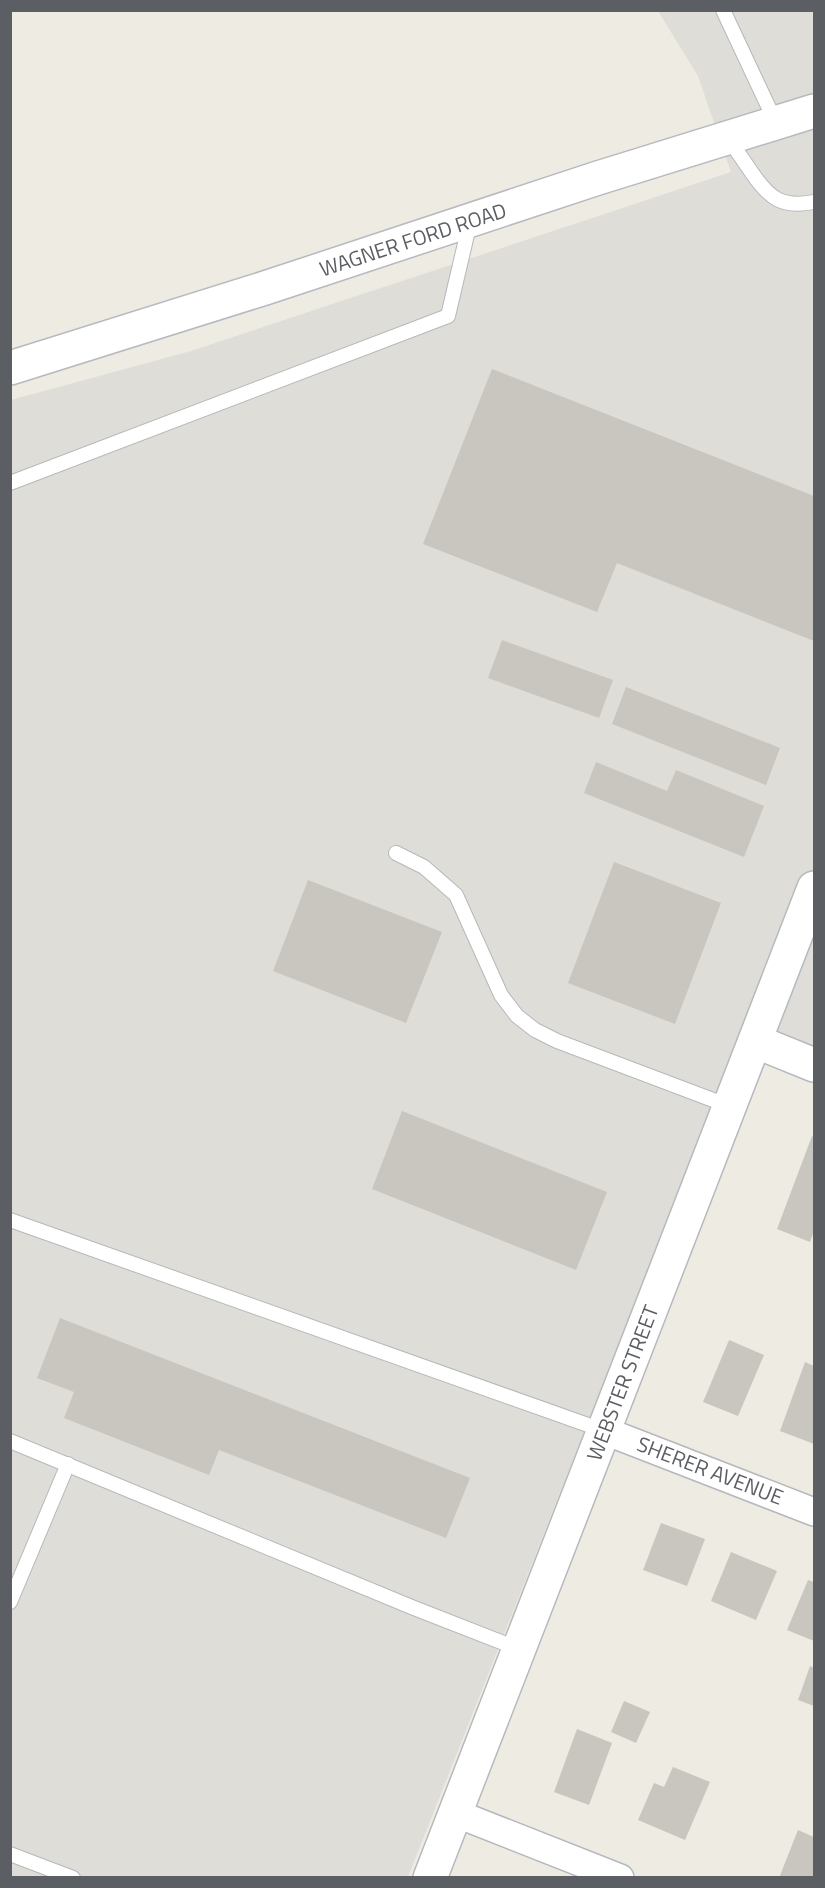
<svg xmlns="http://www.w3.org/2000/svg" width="825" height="1888" font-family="'Titillium Web',sans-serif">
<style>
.industrial{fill:#dfddd7}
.building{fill:#c8c6bf}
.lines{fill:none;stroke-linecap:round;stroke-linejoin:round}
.lane-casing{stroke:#b5b8bc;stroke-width:16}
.street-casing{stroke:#b5b8bc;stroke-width:30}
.secondary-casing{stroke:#b6b9be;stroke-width:36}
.lane{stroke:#fff;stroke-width:14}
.street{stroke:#fff;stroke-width:27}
.secondary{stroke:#fff;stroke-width:33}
.labels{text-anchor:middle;stroke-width:6;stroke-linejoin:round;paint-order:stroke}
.street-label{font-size:21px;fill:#5b5e63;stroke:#fff}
</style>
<rect width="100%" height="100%" fill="#edebe2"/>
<path class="industrial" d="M658,11H814V1062L741,1035L408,1877L11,1878V400L191,351L731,172L698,76Z"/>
<path class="building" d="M492,369L814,496V641L617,563L597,612L423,544Z
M502,640L613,680L599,718L488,678Z
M626,687L780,748L766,785L612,724Z
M596,762L667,791L676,770L764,806L744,857L584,793Z
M614,862L721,903L675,1024L568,983Z
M308,880L442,932L406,1023L273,971Z
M402,1111L607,1192L576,1270L372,1189Z
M812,1136L814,1137V1231L810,1242L777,1229Z
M60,1318L470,1478L446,1538L219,1450L209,1475L64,1418L74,1392L37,1378Z
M729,1340L764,1355L738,1416L703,1402Z
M805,1362L814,1366V1444L780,1431Z
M661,1523L705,1539L687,1586L643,1570Z
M731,1552L777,1571L756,1620L711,1601Z
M808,1580L814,1582V1641L787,1630Z
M810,1666L814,1668V1706L798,1700Z
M624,1701L650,1712L636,1743L611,1732Z
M577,1729L612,1743L589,1805L554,1792Z
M673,1767L710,1782L685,1840L638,1820L654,1783L664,1787Z
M798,1830L814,1837V1878H779Z"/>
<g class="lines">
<defs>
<path id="lane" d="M723,10L776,123
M728,138C736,150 744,161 752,173C770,199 782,208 814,202
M10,483L448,316L470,222
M396,853L424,867L456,895L501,995L517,1016L535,1030L557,1041L729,1106
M10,1220L605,1431
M10,1441L414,1608L519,1649
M10,1602L68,1464
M10,1854L73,1878"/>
<path id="street" d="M605,1431L814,1512
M455,1813L620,1878"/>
<path id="secondary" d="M10,368L265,288L598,178L814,111
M755,1041L814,1065
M430,1878C559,1548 686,1218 814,888"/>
</defs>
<use href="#lane" class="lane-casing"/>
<use href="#street" class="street-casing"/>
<use href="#secondary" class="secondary-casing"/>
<use href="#lane" class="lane"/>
<use href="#street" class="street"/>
<use href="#secondary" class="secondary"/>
</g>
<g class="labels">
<g class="street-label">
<text transform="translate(413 240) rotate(-18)" y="7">WAGNER FORD ROAD</text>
<text transform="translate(623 1383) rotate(-69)" y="7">WEBSTER STREET</text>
<text transform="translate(710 1471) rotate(21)" y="7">SHERER AVENUE</text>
</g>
</g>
<rect width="825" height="1888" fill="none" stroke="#5b5e63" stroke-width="24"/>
</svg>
